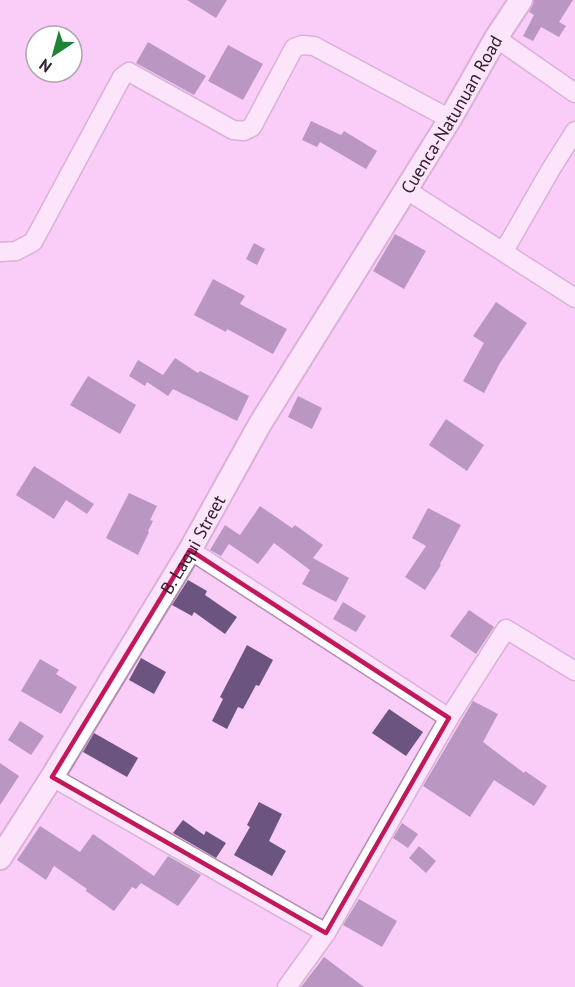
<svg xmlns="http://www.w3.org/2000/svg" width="575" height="987" viewBox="0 0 575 987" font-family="'PT Sans',sans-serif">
	<rect width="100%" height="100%" fill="#f9cdf7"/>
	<!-- building -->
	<g fill="#6b5480">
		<polygon points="187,0 227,0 216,18"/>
		<polygon points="534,0 573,0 559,22 566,26 559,37 541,27 533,41 523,36 534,15 529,12"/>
		<polygon points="148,42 206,76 194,95 136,63"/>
		<polygon points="228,45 263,64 243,100 208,81"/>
		<polygon points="311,121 341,135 344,131 377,151 366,169 320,142 317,147 302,140"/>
		<polygon points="395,234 426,251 404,289 373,271"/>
		<polygon points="254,243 265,249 257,265 246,259"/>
		<polygon points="213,279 245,296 240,304 287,329 273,354 227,329 226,332 194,315"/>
		<polygon points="496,302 527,323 500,363 484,393 463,381 484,343 473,336"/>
		<polygon points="175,358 198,373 200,371 249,396 237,421 173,389 168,396 147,382 145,386 129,376 138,360 163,375"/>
		<polygon points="88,376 136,405 120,434 70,405"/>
		<polygon points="298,396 322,408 312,429 288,417"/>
		<polygon points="446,419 484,445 467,471 429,445"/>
		<polygon points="34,466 94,504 87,514 66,500 54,519 16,495"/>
		<polygon points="129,493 157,506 150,520 153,521 148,531 149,532 138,555 106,538"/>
		<polygon points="260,506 292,528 295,525 323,545 313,558 349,578 336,602 302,584 310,570 274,543 258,564 229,544 221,556 210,550 225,525 240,535"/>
		<polygon points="428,508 461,525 440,564 441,565 425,590 405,577 426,546 412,538"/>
		<polygon points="188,580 207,591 205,595 237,617 225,634 194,612 192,616 172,605"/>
		<polygon points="343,602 366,616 356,632 333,619"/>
		<polygon points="469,610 494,627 476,654 450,636"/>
		<polygon points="247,645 273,660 259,686 256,685 243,709 238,707 227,729 212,721 223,699 220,697"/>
		<polygon points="141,658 166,672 154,694 129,680"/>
		<polygon points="40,659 59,670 56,674 77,687 61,714 21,691"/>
		<polygon points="473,701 498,714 483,742 524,773 525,771 547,786 534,806 494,780 470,817 423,786"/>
		<polygon points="389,709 423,732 406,756 372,733"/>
		<polygon points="20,721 44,736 31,755 8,740"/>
		<polygon points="94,733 138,758 127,777 83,752"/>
		<polygon points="0,763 19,776 0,805"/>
		<polygon points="259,802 282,814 269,841 286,851 272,876 234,855 250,827 247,825"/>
		<polygon points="183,820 204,835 206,831 226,843 216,858 173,833"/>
		<polygon points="402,823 418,834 408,848 393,838"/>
		<polygon points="40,826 80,852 93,834 154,876 168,856 201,875 178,906 141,883 136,889 132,887 114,911 86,891 87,889 54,866 46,880 17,860"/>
		<polygon points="419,846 436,861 426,873 409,858"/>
		<polygon points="359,899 397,921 382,947 343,925"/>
		<polygon points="324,957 364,987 301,987"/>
	</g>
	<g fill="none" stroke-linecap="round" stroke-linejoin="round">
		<defs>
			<g id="minor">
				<polyline points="496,38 575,93"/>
				<polyline points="405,189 575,298"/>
				<polyline points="504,251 551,169 575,131"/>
				<polyline points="0,252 16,251 33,242 122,77 129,72 233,130 244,131 252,127 294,48 302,45 314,46 450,119"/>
				<polyline points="190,550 449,718"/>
				<polyline points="52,777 326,933"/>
				<polyline points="287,987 326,933 449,718 506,629 575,671"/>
			</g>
			<g id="major">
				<path id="s1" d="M0,858l52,-81 138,-227 70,-126 190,-305 46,-81 25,-38"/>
			</g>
		</defs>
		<!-- minor casing -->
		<use href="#minor" stroke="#b58cb3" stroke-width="21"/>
		<!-- major casing -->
		<use href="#major" stroke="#b58cb3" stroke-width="26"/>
		<!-- minor -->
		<use href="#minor" stroke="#fff" stroke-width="18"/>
		<!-- major -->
		<use href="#major" stroke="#fff" stroke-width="22"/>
	</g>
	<!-- marked area -->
	<path d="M0 0H575V987H0ZM190,550l259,168 -123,215 -274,-156z" fill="#f9cdf7" fill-opacity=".55" fill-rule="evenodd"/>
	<path fill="none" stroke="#c2185b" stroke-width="4.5" stroke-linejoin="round" d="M190,550l259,168 -123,215 -274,-156z"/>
	<g text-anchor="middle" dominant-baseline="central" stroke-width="6" stroke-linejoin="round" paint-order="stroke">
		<!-- street labels -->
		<g font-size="18" fill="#322131" stroke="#fff">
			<text stroke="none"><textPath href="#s1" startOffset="870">Cuenca-Natunuan Road</textPath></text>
			<text stroke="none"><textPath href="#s1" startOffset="368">B. Laqui Street</textPath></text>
		</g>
	</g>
	<!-- north arrow -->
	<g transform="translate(54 54) rotate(216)"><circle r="28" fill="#ffffff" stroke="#ada6ad" stroke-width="1.5"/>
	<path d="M0-4.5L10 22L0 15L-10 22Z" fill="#1d8337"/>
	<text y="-9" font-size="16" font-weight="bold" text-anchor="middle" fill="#322131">N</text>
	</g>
</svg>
